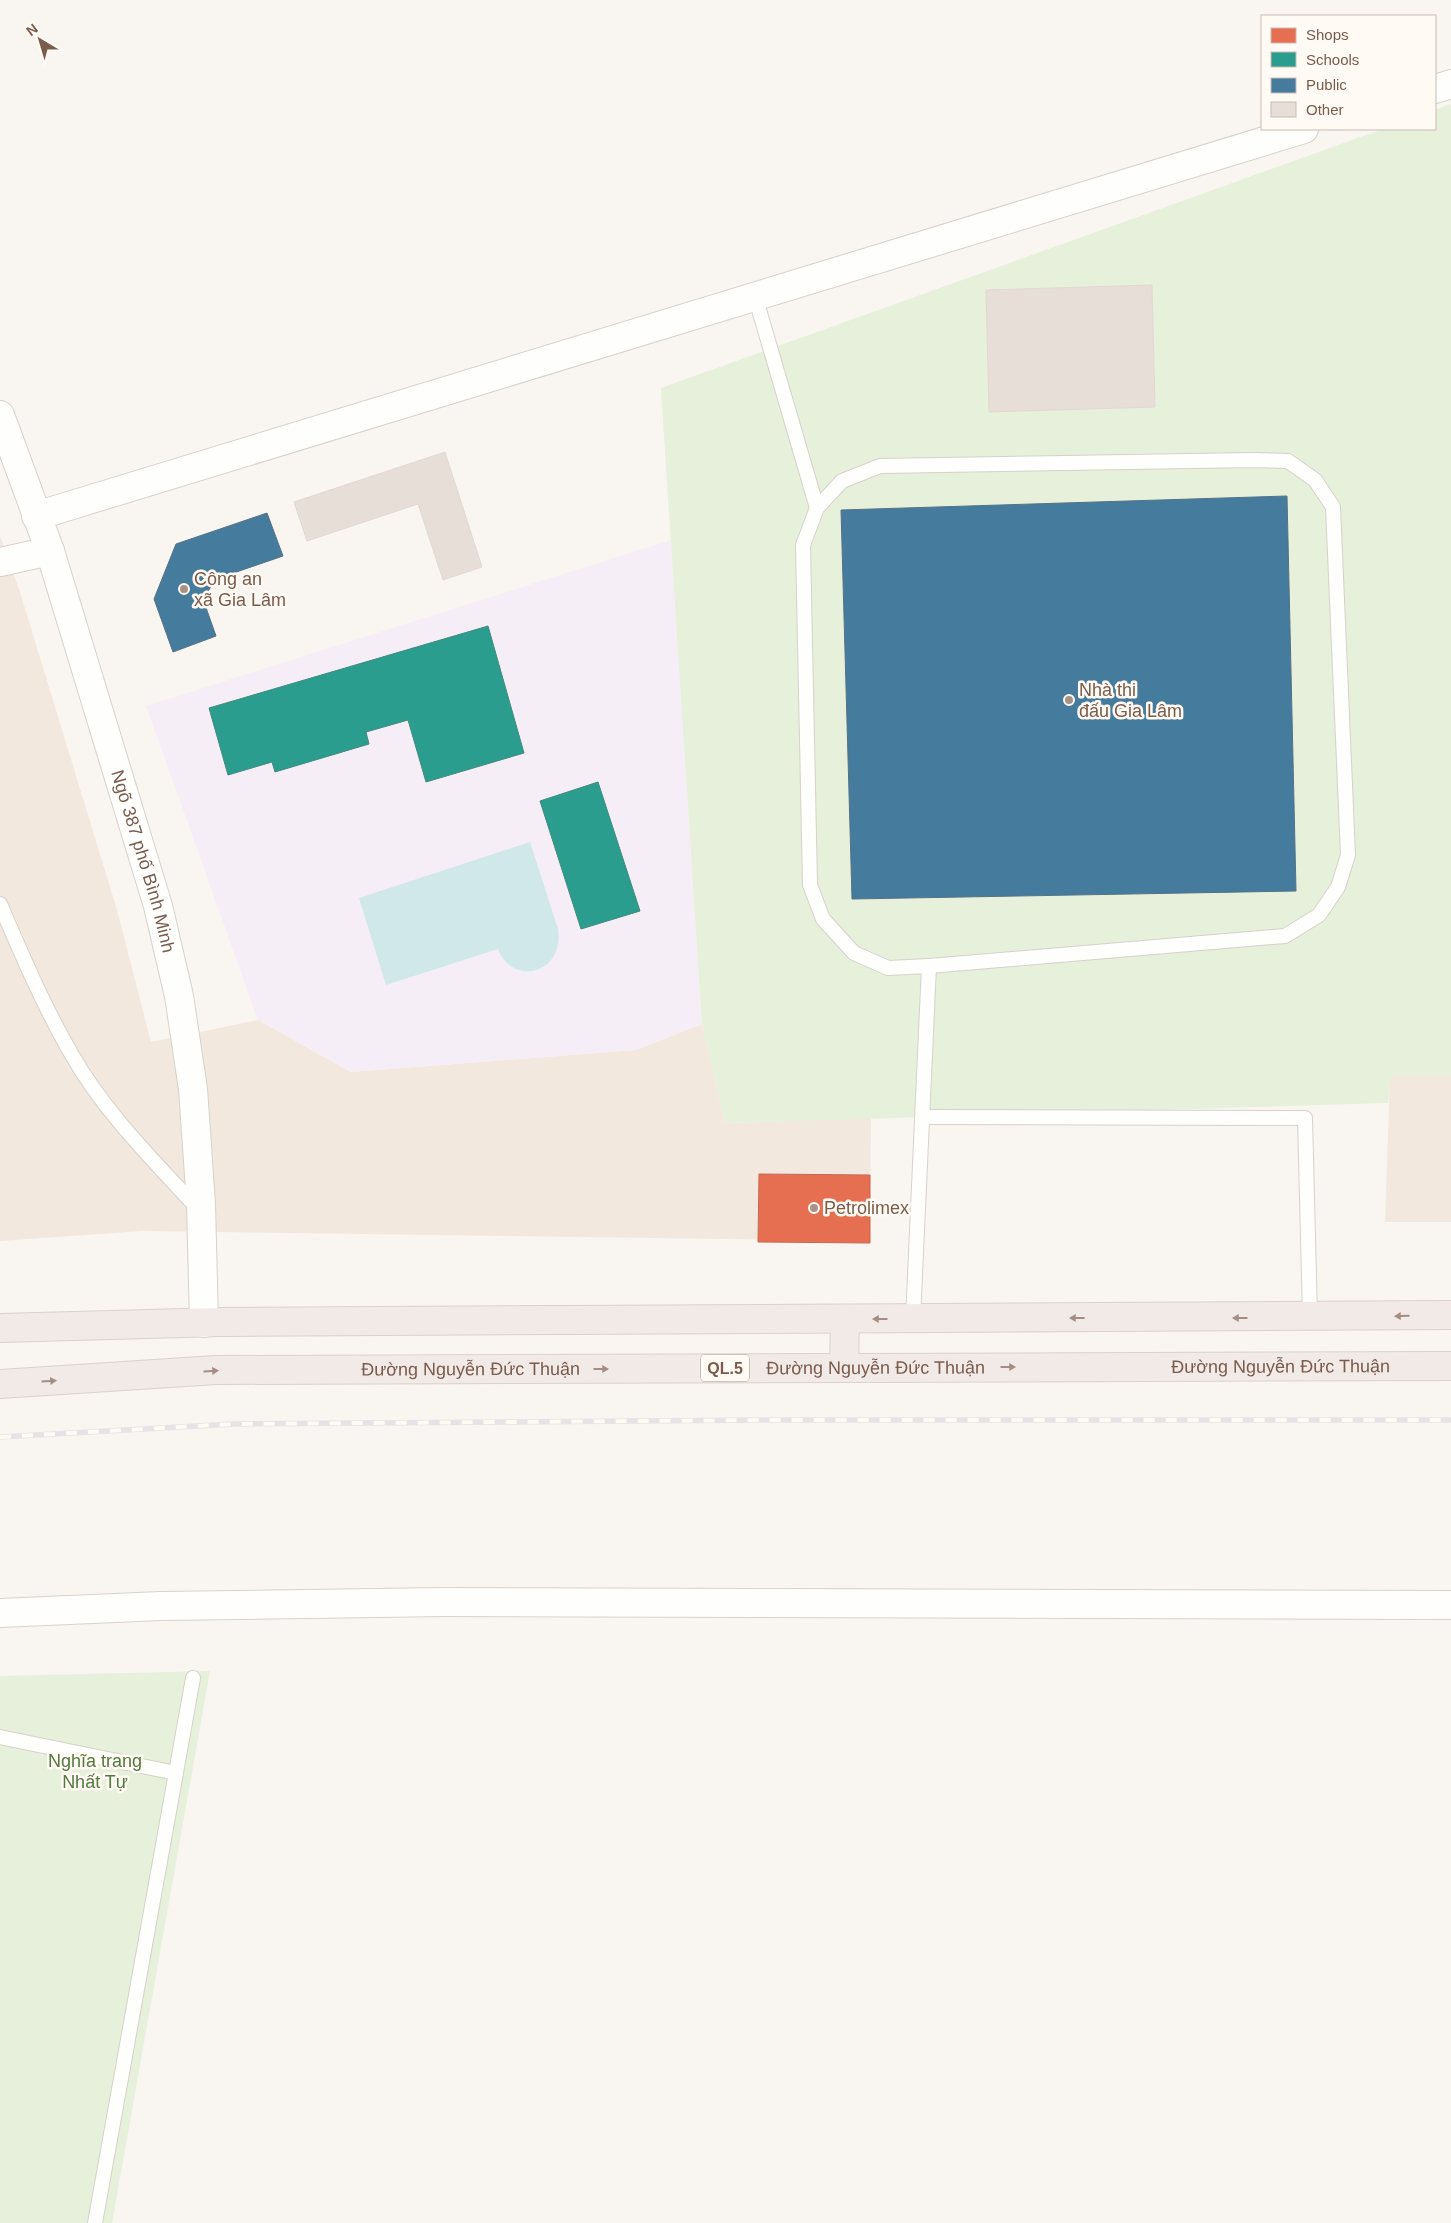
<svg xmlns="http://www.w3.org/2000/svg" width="1451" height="2223" viewBox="0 0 1451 2223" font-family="Helvetica,sans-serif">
	<rect width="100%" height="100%" fill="#f9f5f0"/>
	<!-- residential -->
	<g fill="#f2e8de">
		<polygon points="0,536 19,589 117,910 151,1042 258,1020 351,1072 636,1050 702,1024 725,1123 871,1118 870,1241 142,1231 0,1241"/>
		<polygon points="1390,1076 1451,1076 1451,1222 1385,1222"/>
	</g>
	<!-- education -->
	<polygon fill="#f6eef6" points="671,540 702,1024 636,1050 351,1072 258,1020 146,706"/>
	<!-- green -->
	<g fill="#e7f0db">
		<polygon points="1451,104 1451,1076 1391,1076 1388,1103 725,1123 702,1024 661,388 1383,129 1435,129 1435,110"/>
		<polygon points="210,1671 112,2223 0,2223 0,1676"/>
	</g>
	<!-- water -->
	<path fill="#d0e8ea" d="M530,842l28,87c7,45 -46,58 -60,20l-112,36 -27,-87z"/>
	<!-- shops -->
	<polygon fill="#e76f51" stroke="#c66950" points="759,1174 870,1175 870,1243 758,1242"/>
	<!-- schools -->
	<g fill="#2a9d8f" stroke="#428a7b">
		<polygon points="488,626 524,753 426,782 408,720 366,732 369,744 275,772 272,762 228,775 209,708"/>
		<polygon points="598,782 640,911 581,929 540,801"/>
	</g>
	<!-- public -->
	<g fill="#457b9d" stroke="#557285">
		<polygon points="1287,496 1296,891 852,899 841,510"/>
		<polygon points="267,513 283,556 216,579 203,599 216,636 173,652 154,599 176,544"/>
	</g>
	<!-- building -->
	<g fill="#e6ded7" stroke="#e2d8d2">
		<polygon points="1152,285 1155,407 989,412 986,290"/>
		<polygon points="445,452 482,567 443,580 418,504 307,541 294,502"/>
	</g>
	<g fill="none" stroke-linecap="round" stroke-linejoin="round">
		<defs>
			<g id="lane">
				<polyline points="755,296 817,508"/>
				<polygon points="1256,460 1288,461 1315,480 1333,507 1348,855 1338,887 1319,915 1285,936 929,966 888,968 854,953 823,919 810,885 803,545 817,508 842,481 880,466"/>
				<path d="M0,904c22,51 44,103 72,151 33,58 83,107 128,156"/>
				<polyline points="922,1117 1305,1118 1310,1317"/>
				<polyline points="913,1319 929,966"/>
				<polyline points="0,1737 176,1773"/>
				<polyline points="95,2223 193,1678"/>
			</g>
			<g id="street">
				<polyline points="1435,89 1451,84"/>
				<path id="s1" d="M0,415l50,136 108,355 21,90 14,93 8,115 3,119"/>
				<polyline points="36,516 1304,129"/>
				<polyline points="0,562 50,551"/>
			</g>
			<polyline id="secondary" points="0,1613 161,1606 445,1602 1451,1605"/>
			<g id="highway">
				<polyline points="0,1328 221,1322 1451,1315"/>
				<polyline points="844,1368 845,1319"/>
				<path id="s2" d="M0,1384l216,-14 1235,-4"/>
			</g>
		</defs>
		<!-- lane casing -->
		<use href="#lane" stroke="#d7d1cb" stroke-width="16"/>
		<!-- street casing -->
		<use href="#street" stroke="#d7d1cb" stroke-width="30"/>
		<!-- secondary casing -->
		<use href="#secondary" stroke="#d9d2cb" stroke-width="30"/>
		<!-- highway casing -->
		<use href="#highway" stroke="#dad1cc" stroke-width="30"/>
		<!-- lane -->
		<use href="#lane" stroke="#fefefd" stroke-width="14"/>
		<!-- street -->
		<use href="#street" stroke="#fefefd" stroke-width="28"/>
		<!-- secondary -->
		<use href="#secondary" stroke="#fefefd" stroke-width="28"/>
		<!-- highway -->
		<use href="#highway" stroke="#f2eae7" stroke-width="28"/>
		<defs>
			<polyline id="rail" points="0,1437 233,1424 772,1420 1451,1420"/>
		</defs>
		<!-- rail casing -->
		<use href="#rail" stroke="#e6e3e7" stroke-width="5.5"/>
		<!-- rail -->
		<use href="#rail" stroke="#fffaf3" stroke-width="4" stroke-dasharray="11" stroke-linecap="butt"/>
	</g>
	<!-- one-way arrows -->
	<defs><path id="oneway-solid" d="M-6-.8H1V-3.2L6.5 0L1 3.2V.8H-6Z" transform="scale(1.25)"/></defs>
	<g fill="#a48e83">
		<use href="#oneway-solid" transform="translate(1402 1316) rotate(179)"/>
		<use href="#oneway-solid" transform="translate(1077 1318) rotate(180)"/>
		<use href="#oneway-solid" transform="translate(1240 1318) rotate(180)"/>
		<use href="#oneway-solid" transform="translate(880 1319) rotate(180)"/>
		<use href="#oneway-solid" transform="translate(1008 1367)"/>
		<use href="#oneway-solid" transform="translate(601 1369)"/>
		<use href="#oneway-solid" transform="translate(211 1371) rotate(-3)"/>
		<use href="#oneway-solid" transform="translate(49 1381) rotate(-4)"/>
	</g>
	<!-- markers -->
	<g fill="#a69286" stroke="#fffaf3" stroke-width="2">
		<circle cx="184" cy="589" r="5"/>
		<circle cx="1069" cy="700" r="5"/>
		<circle cx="814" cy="1208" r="5"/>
	</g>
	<g text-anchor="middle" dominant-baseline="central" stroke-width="5" stroke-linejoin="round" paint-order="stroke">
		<!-- shield labels -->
		<rect fill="#fffaf3" stroke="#a28b7f" stroke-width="1" x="701" y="1354.5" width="48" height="27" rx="4"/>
		<g font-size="16" font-weight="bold" fill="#7a5c4d">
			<text x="725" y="1368">QL.5</text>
		</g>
		<!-- poi labels -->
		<g font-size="18" fill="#7a5c4d" stroke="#fffaf3" text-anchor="start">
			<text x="194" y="579">Công an<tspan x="194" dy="21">xã Gia Lâm</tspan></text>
			<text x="1079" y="690">Nhà thi<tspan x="1079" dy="21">đấu Gia Lâm</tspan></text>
			<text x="824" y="1208">Petrolimex</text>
		</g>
		<!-- street labels -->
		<g font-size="18" fill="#7a5c4d" stroke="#fffaf3">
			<text stroke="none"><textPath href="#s1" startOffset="469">Ngõ 387 phố Bình Minh</textPath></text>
			<text stroke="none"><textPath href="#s2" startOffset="1281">Đường Nguyễn Đức Thuận</textPath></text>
			<text stroke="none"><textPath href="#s2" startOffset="876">Đường Nguyễn Đức Thuận</textPath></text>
			<text stroke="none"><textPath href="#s2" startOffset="471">Đường Nguyễn Đức Thuận</textPath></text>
		</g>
		<!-- park labels -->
		<g font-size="18" fill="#537a41" stroke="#fffaf3">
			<text x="95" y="1761">Nghĩa trang<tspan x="95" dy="21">Nhất Tự</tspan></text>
		</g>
	</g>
	<!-- legend -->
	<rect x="1261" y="15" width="175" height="115" fill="#fffaf3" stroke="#cabbb1"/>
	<rect x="1271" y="28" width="25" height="15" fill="#e76f51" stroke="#cabbb1"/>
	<text x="1306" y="40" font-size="15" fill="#7a5c4d">Shops</text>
	<rect x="1271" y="52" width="25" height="15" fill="#2a9d8f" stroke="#cabbb1"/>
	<text x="1306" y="65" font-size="15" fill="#7a5c4d">Schools</text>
	<rect x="1271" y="78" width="25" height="15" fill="#457b9d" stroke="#cabbb1"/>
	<text x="1306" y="90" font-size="15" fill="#7a5c4d">Public</text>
	<rect x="1271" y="102" width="25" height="15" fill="#e6ded7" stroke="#cabbb1"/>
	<text x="1306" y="115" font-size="15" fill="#7a5c4d">Other</text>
	<!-- north arrow -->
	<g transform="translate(40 40) rotate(322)" stroke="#fffaf3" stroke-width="4" paint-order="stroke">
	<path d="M0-4L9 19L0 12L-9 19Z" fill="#7a5c4d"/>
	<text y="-8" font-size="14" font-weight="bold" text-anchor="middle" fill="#7a5c4d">N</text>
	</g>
</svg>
